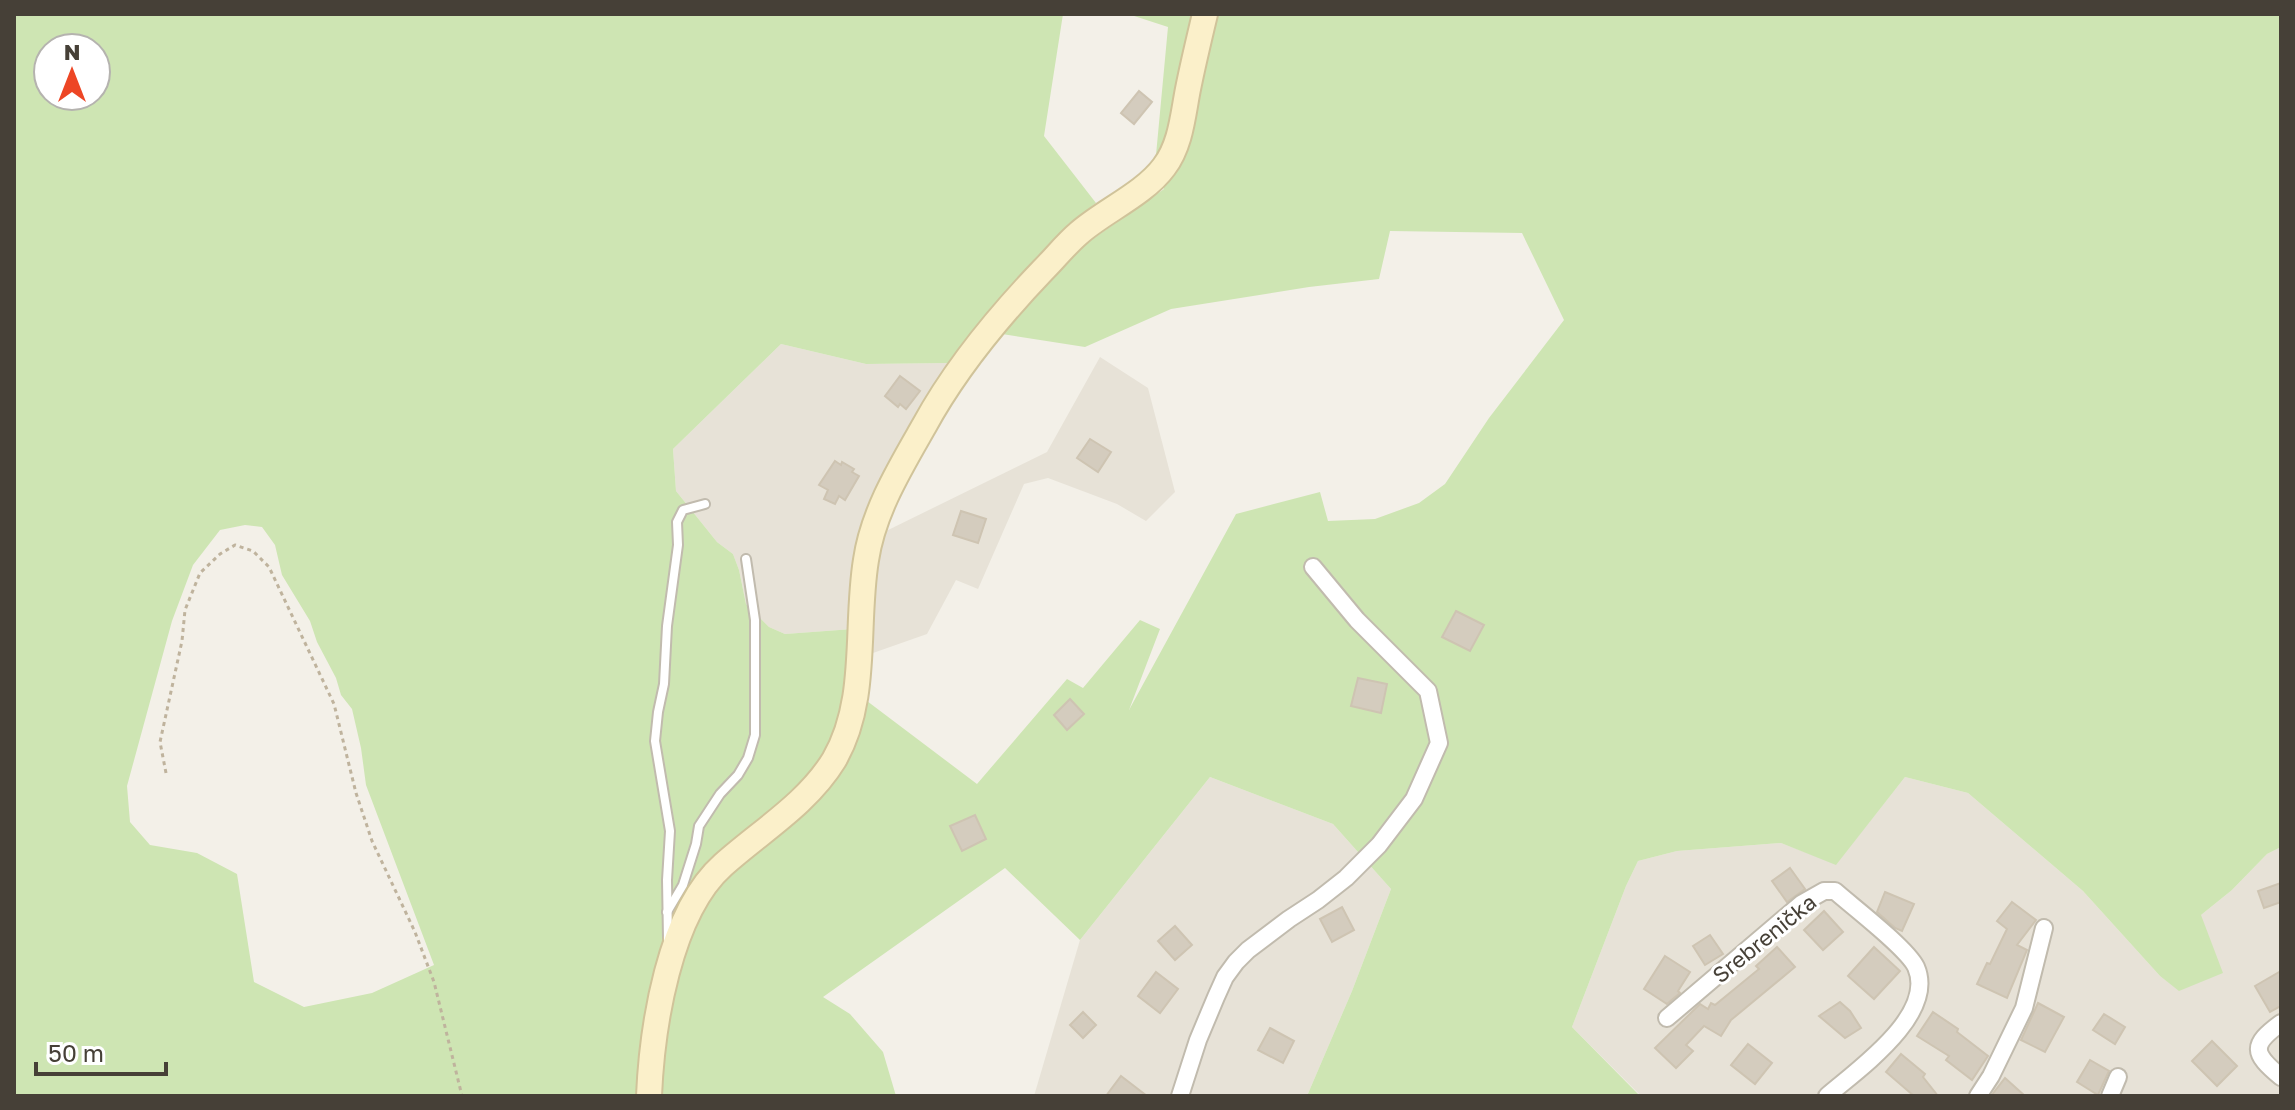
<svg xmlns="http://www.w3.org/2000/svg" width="2295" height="1110" viewBox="0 0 2295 1110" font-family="'Golos Text',sans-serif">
	<rect width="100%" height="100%" fill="#f3f0e8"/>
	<!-- residential -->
	<g fill="#e7e2d7">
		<polygon points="781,344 866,364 950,363 921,412 853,629 785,634 769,627 746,604 739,570 733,554 717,542 676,491 673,449"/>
		<polygon points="1100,357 1148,388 1175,492 1146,521 1117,504 1048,478 1024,484 978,589 956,580 927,634 873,653 874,575 880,534 1047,452"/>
		<polygon points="1210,777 1333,824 1391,889 1352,991 1307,1096 1034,1096 1080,940"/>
		<polygon points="1905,777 1968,793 2083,891 2160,976 2179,990 2201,915 2232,890 2267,854 2281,847 2281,1096 1641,1096 1572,1027 1626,886 1638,861 1677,851 1781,843 1836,864"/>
	</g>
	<!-- green -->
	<path fill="#cee5b3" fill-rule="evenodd" d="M14,14h1049l-19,122 52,67c-57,43 -102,104 -146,160l-84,1 -85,-20 -108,105 3,42 41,51 16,12 6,16 7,34 23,23 16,7 68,-5 -10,67 -7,32 18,14 13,-41 110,83 90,-105 16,9 57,-68 20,9 -31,81 107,-196 84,-22 8,29 47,-2 44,-16 26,-19 44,-66 75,-98 -42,-87 -132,-2 -11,48 -70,8 -138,22 -86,38 -83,-13 78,-86 84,-59 -8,-34 12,-128 -40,-13h1153v833l-14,7 -35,36 -31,25 22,58 -44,18 -19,-15 -77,-85 -115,-98 -63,-16 -69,88 -55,-22 -104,8 -39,10 -12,25 -54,141 68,69h-333l45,-105 39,-102 -58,-65 -123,-47 -130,163 -75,-72 -182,129 27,17 33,38 13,44h-882zM48,48h48v48h-48zM245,525l17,2 13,18 7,30 28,46 7,21 19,36 5,17 11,14 9,39 5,37 68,180 -62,28 -68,14 -50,-25 -17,-108 -40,-21 -47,-8 -20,-23 -3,-36 45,-165 21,-56 27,-35z"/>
	<!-- building -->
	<g fill="#d4ccbe" stroke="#cec4b2" stroke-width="2">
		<polygon points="1139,91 1152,102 1134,124 1121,113"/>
		<polygon points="900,376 920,391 906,409 900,404 898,407 885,396"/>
		<polygon points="1090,439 1111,452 1098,472 1077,458"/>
		<polygon points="835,461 841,465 842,462 854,469 852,472 859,476 845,500 839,496 835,504 824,499 828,490 819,485"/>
		<polygon points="961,511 986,519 978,543 953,535"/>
		<polygon points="1456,611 1484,625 1470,651 1442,637"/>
		<polygon points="1358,678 1387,684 1381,713 1351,706"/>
		<polygon points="1070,699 1084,714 1067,730 1054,715"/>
		<polygon points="975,815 986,839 962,851 950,826"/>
		<polygon points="1790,868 1805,889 1787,902 1772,881"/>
		<polygon points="2281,883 2281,902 2264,908 2258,891"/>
		<polygon points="1885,892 1914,904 1902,931 1895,928 1877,912"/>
		<polygon points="2012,902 2036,920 2017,945 2027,950 2007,998 1977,984 1987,963 1990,964 2007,929 1997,921"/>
		<polygon points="1342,907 1354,930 1332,942 1320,919"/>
		<polygon points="1824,911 1843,932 1823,950 1804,930"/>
		<polygon points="1175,926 1192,945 1175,960 1158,941"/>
		<polygon points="1710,935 1723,954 1705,965 1693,946"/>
		<polygon points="1777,947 1795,967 1731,1020 1721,1036 1704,1026 1686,1045 1693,1051 1676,1068 1655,1048 1700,1004 1708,1009 1711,1003 1715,1005 1759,969 1756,966"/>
		<polygon points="1874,947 1900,971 1874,999 1848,976"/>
		<polygon points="1665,956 1690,972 1678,991 1680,993 1667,1004 1644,989"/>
		<polygon points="2281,971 2281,1006 2270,1012 2255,986"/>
		<polygon points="1156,972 1178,989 1160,1013 1138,996"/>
		<polygon points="1840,1002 1850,1011 1861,1028 1845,1038 1819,1016"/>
		<polygon points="2038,1003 2064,1017 2045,1052 2021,1040"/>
		<polygon points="1083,1012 1096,1025 1083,1038 1070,1025"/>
		<polygon points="1933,1012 1958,1029 1957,1032 1988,1056 1972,1080 1946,1060 1949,1056 1917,1036"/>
		<polygon points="2104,1014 2125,1027 2115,1044 2093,1030"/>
		<polygon points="1270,1028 1294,1041 1283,1063 1258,1050"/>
		<polygon points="2212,1041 2237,1066 2217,1086 2192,1061"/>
		<polygon points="1748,1044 1772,1063 1755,1084 1731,1065"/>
		<polygon points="1901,1054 1925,1074 1923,1077 1938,1096 1914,1096 1886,1072"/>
		<polygon points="2090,1060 2109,1071 2098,1095 2077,1082"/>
		<polygon points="1121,1076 1147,1096 1106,1096"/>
		<polygon points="2005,1078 2025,1096 1991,1096"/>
	</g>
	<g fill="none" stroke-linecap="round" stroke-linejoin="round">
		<defs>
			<g id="lane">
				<polyline points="667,912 683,885 696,844 699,826 720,794 738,775 748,758 755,735 755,620 746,559"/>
				<polyline points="668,939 667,880 670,831 655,741 658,712 664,684 667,626 678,545 677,522 683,510 705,504"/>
			</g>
			<g id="street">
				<path d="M1667,1018l134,-114 23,-13h11c18,16 72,57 81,76 21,48 -59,103 -89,129"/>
				<path d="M2281,1023c-30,22 -29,30 0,54"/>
				<polyline points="1180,1096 1198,1040 1216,997 1225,977 1236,962 1248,950 1289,919 1318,900 1346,878 1379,845 1414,799 1439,743 1428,691 1357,620 1313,567"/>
				<polyline points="1978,1096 1991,1076 2024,1008 2044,928"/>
				<polyline points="2110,1096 2118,1077"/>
			</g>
			<path id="secondary" d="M649,1096c3,-69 20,-183 74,-231 38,-34 84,-61 111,-105 35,-60 21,-134 32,-200 7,-48 34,-92 58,-134 31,-57 74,-109 119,-156 12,-12 23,-26 36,-37 25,-22 65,-39 85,-66 17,-22 19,-53 24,-78 5,-25 11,-50 17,-75"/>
		</defs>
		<!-- lane casing -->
		<use href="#lane" stroke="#c1bbae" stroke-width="12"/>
		<!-- street casing -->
		<use href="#street" stroke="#c1bbae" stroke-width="20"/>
		<!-- secondary casing -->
		<use href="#secondary" stroke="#d0c39a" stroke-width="28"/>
		<!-- path -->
		<polyline stroke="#bfb39d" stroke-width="3" stroke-dasharray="4 4" stroke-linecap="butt" points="166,773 160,742 182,641 185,610 200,573 220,554 235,545 253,551 269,567 334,704 356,793 372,841 415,932 434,982 462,1096"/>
		<!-- lane -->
		<use href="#lane" stroke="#fff" stroke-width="8"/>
		<!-- street -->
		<use href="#street" stroke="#fff" stroke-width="16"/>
		<!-- secondary -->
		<use href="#secondary" stroke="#fbf0ca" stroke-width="24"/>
	</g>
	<g text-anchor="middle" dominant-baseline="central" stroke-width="6" stroke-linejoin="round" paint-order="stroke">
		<!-- street labels -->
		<g font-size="22" fill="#464037" stroke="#fff">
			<text transform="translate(1764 938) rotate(-39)">Srebrenička</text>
		</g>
	</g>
	<!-- border -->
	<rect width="2295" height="1110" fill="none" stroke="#464037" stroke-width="32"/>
	<!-- north arrow -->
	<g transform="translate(72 72)"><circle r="38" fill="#ffffff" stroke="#b5b3af" stroke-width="2"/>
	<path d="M0-6L14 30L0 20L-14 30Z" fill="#ed4625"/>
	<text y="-12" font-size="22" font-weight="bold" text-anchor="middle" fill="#464037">N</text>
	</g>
	<!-- scale -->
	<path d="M36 1062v12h130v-12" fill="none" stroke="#464037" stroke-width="4"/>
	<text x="48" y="1062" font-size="24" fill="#464037" stroke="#ffffff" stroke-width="6" paint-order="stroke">50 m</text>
</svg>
